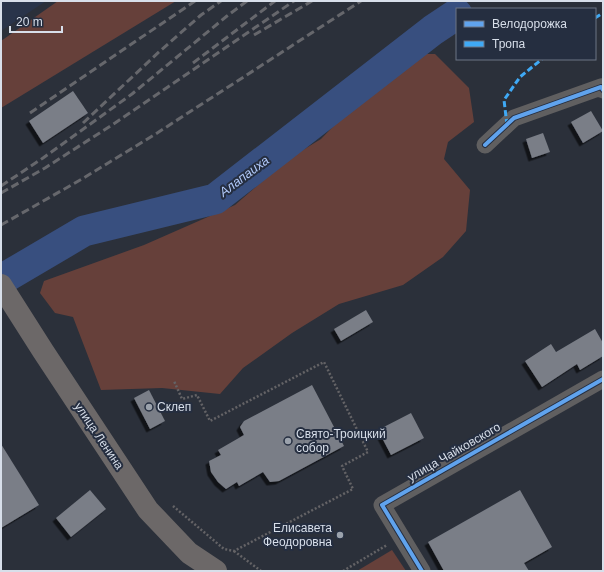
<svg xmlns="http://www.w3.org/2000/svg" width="604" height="572" viewBox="0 0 604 572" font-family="Arial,sans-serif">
	<defs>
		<filter id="shadow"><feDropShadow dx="-3.5" dy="3.5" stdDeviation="0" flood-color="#0009"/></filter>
	</defs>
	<rect width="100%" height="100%" fill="#2b303a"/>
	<!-- built -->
	<polygon fill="#29344a" points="1,1 46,1 1,31"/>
	<!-- green -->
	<g fill="#66403a">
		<polygon points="58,1 176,1 1,108 1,41"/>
		<polygon points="413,54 435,54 469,88 474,122 448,142 444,159 470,190 466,231 443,257 403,285 339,304 292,333 243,368 220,394 162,388 101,390 73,317 55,313 40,293 44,281 144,245 235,205 288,159 321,139 350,109"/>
		<polygon points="392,550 406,571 357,571"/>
	</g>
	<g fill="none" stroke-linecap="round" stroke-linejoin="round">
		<!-- river -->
		<polyline stroke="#384f7f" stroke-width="31" points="1,280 84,231 215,199 433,30 457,14"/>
	</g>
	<!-- building -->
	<g fill="#7a7e87" filter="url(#shadow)">
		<polygon points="73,91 88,113 43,143 29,121"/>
		<polygon points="591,111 603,131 583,143 571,122"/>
		<polygon points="543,133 550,152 532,158 526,139"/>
		<polygon points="366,310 373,322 341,341 334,329"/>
		<polygon points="595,329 603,343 603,356 580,370 577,364 542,387 525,361 551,344 556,352"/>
		<polygon points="312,385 344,446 279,481 270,482 263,472 239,486 237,482 226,489 218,482 211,472 209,461 221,455 218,450 244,435 240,427 244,421"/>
		<polygon points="149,390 165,421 150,429 134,398"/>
		<polygon points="411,413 424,438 391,455 378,430"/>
		<polygon points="1,444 39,505 1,528"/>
		<polygon points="90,490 106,509 71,537 56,518"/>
		<polygon points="520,490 552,547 524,563 529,571 444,571 428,542"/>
	</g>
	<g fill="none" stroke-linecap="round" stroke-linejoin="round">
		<!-- path -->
		<g stroke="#646366" stroke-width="2.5" stroke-dasharray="2 2" stroke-linecap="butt">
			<polyline points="173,506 224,549 234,551 353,489 342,466 368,452 324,362 210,421 197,395 182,399 174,381"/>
			<polyline points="234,551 261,571"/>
			<polyline points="343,571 387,545"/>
		</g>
		<!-- minor -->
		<g stroke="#605f60" stroke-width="17">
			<polyline points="485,145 514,118 601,87 603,90"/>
			<polyline points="422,571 382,505 603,379"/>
		</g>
		<!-- major -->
		<polyline stroke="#6c6868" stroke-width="22" points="1,285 43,351 148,510 189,553 216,571"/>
		<!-- rail -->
		<g stroke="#66676c" stroke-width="3" stroke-dasharray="8 4" stroke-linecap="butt">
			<polyline points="254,35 312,1"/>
			<polyline points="193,63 275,1"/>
			<polyline points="30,113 195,1"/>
			<polyline points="83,123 160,51 201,15 221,1"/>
			<polyline points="1,186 43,158 132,94 227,16 247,1"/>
			<polyline points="1,193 45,168 115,123 294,1"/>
			<polyline points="1,225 82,179 154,135 361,1"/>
		</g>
		<!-- quiet -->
		<g stroke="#3fa9f5" stroke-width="3" stroke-dasharray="6 3" stroke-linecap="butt">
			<polyline points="595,18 603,13"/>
			<polyline points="507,125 504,100 520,77 542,59"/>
		</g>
		<defs>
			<g id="cycleway">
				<polyline points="485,145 514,118 601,87 603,90"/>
				<polyline points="422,571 382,505 603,379"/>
			</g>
		</defs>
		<!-- cycleway casing -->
		<use href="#cycleway" stroke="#252e40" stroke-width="6"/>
		<!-- cycleway -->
		<use href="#cycleway" stroke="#60a3ed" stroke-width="4"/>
	</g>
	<!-- markers -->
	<g fill="#9ba2ac" stroke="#252e40" stroke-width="1.5">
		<circle cx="149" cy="407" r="4"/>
		<circle cx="288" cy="441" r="4"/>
		<circle cx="340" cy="535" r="4"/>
	</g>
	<g text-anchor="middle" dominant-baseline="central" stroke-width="4" stroke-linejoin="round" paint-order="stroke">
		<!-- poi labels -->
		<g font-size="12" fill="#d8dfea" stroke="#252e40" text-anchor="start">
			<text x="157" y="407">Склеп</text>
			<text x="296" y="434">Свято-Троицкий<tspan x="296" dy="14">собор</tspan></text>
			<text x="332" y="528" text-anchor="end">Елисавета<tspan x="332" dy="14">Феодоровна</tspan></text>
		</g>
		<!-- street labels -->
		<g font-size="12" fill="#d8dfea" stroke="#252e40">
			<text transform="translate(99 436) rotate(56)">улица Ленина</text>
			<text transform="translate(454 452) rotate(-30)">улица Чайковского</text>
		</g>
		<!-- water labels -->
		<g font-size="13" font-style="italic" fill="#b0c8f8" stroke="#252e40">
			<text transform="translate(244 176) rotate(-37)">Алапаиха</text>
		</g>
	</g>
	<!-- border -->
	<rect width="604" height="572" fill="none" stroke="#d8dfea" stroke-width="4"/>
	<!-- legend -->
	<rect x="456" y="8" width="140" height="52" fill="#252e40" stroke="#6d7584"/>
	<rect x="464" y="21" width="20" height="6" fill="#60a3ed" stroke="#6d7584"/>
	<text x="492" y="28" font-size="12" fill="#d8dfea">Велодорожка</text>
	<rect x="464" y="41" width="20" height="6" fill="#3fa9f5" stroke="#6d7584"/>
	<text x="492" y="48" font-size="12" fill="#d8dfea">Тропа</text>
	<!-- scale -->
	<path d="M10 26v6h52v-6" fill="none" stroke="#d8dfea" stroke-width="2"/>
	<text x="16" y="26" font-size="12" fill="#d8dfea" stroke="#252e40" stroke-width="3" paint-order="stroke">20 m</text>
</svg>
